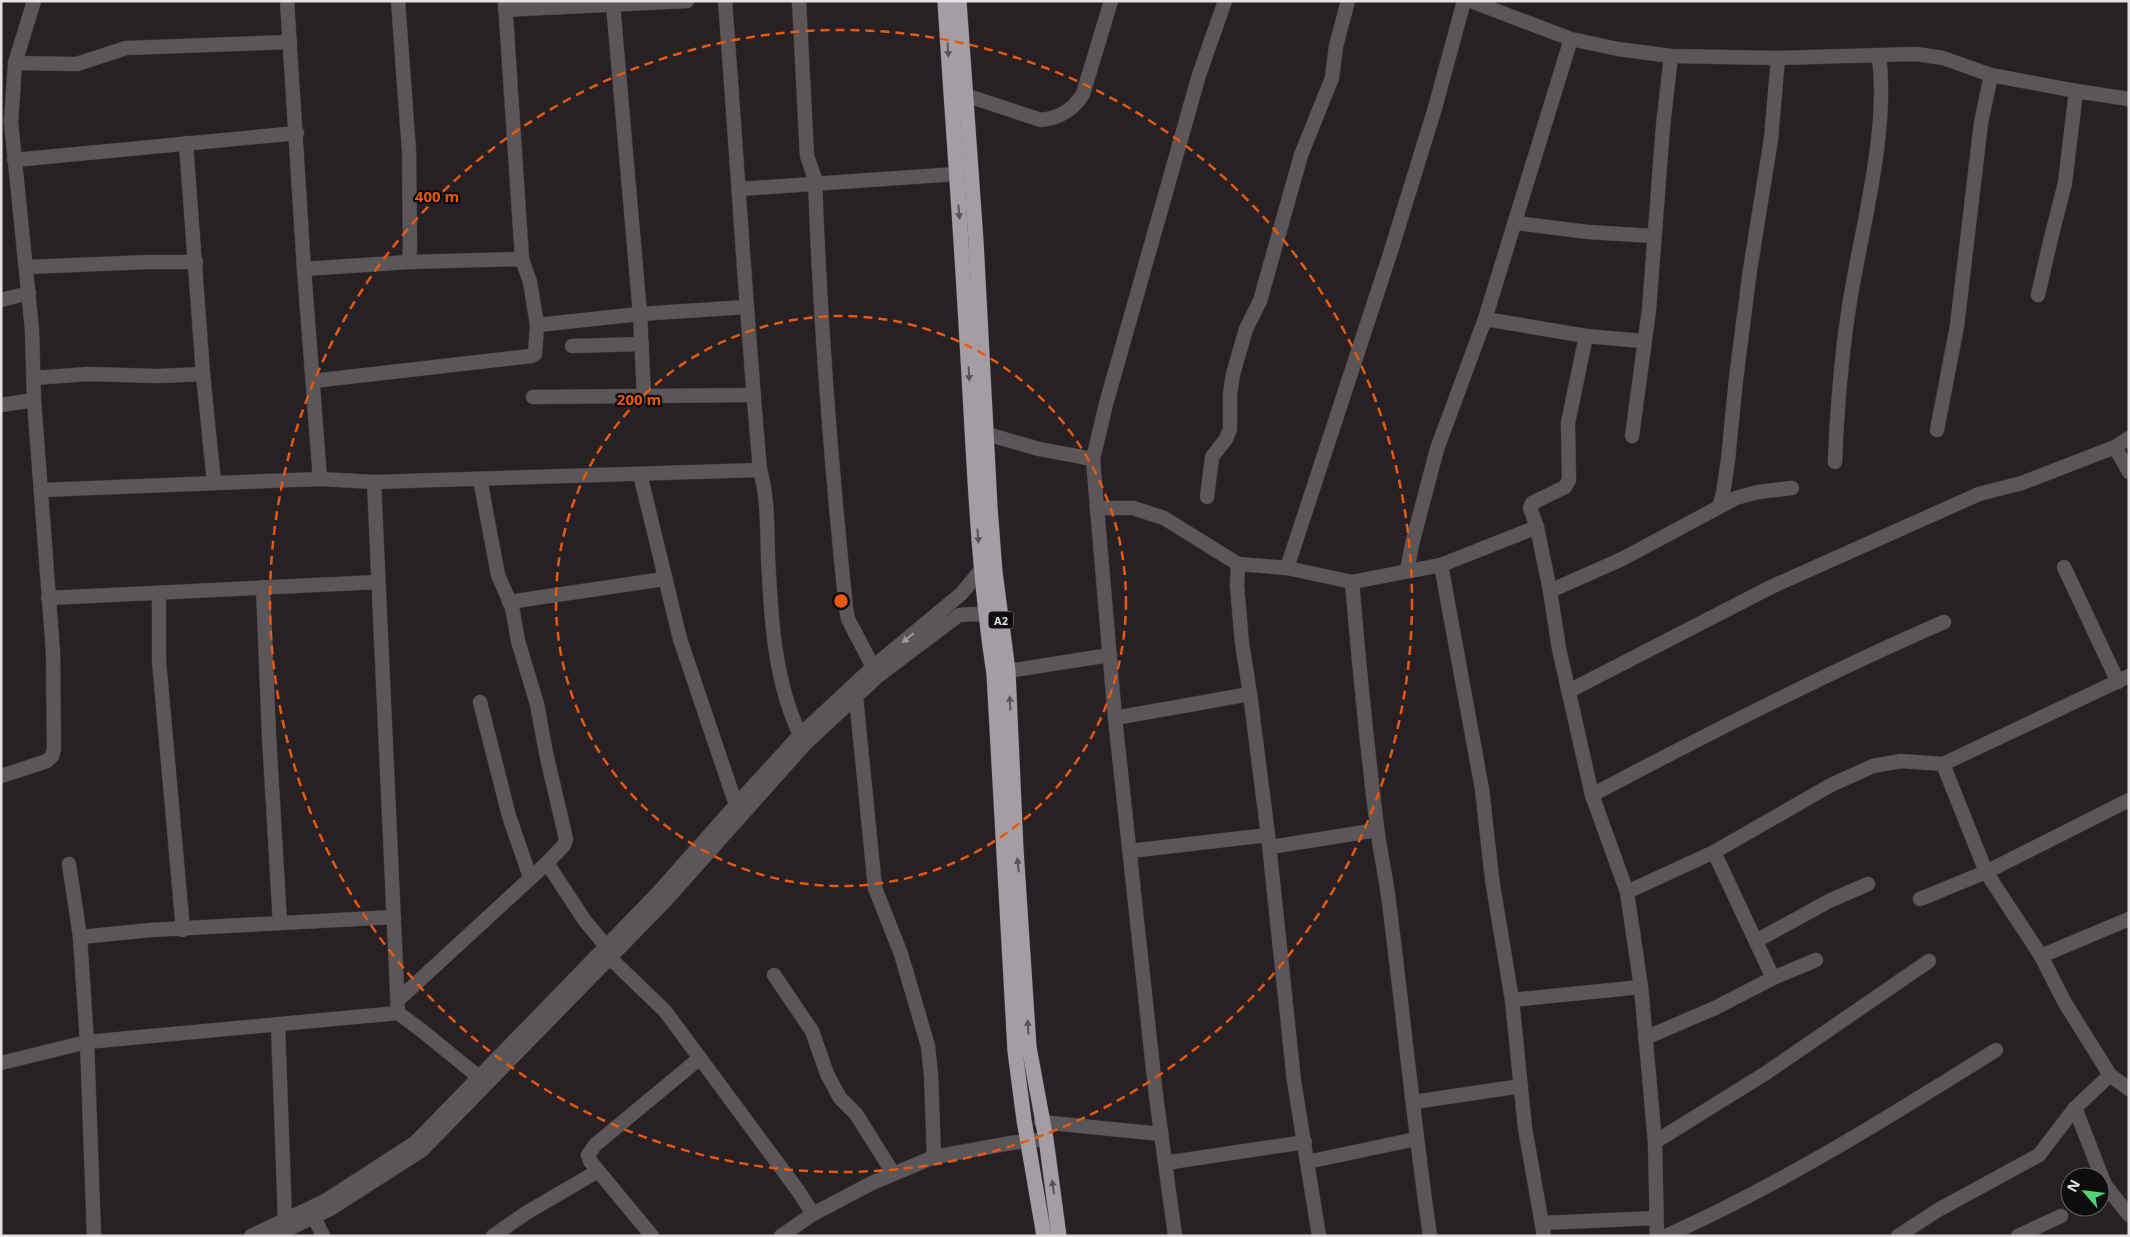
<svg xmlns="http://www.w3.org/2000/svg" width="2130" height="1237" viewBox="0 0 2130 1237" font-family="'Open Sans',sans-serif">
	<rect width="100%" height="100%" fill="#272126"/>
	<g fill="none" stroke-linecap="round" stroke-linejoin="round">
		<defs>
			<g id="minor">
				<polyline points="287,1 304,269 320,479"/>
				<polyline points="398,1 409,151 410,248 409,262"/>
				<polyline points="505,1 522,259"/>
				<path d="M725,1c12,156 21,313 35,469 8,27 7,58 8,87 3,60 6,123 32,178"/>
				<path d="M799,1l8,155 8,23c5,144 16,286 31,429l2,11 25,48"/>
				<polyline points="1471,1 1571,39 1618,49 1671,56 1778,58 1916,54 1943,58 1991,75 2076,91 2065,183 2051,238 2038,295"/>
				<polyline points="613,4 640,314 644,396"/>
				<polyline points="505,10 687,1"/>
				<polyline points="15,63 77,64 126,48 290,42"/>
				<polyline points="2076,91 2129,99"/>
				<path d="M965,95l76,25c19,-2 32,-10 42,-26l28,-93"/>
				<polyline points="186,143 203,374 214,483"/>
				<polyline points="14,160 297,133"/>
				<polyline points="740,189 956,174"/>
				<polyline points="1516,223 1588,232 1653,236"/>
				<polyline points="26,267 149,262 196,262"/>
				<polyline points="304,269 409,262 522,259 530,282 537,325 640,314 746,307"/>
				<polyline points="1,300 29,293"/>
				<polyline points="1485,319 1586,336 1643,341"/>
				<polyline points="1586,336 1568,423 1569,480 1565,487 1532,503 1530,508 1537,527 1550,591 1559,649 1592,795 1627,892 1641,987 1655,1142 1657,1236"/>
				<polyline points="572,346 642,344"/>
				<polyline points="34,378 88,374 159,376 203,374"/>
				<polyline points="313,381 531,356 535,354 537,325"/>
				<polyline points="533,397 754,395"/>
				<polyline points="1,405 34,400"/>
				<polyline points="1937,430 1957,326 1981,123 1991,75"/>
				<polyline points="987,434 1039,449 1093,459"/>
				<polyline points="1632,436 1649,310 1663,126 1671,56"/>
				<polyline points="2115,447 2129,472"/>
				<path d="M1835,462c2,-52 6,-103 14,-155 12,-78 40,-173 30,-251"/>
				<polyline points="640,474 680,639 736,805"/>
				<polyline points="374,482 398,1013 421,1030 480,1078"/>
				<polyline points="42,490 320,479 374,482 760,470"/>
				<polyline points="1207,497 1212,457 1226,439 1230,429 1230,395 1233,374 1246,329 1260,301 1301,155 1332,78 1336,46 1348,1"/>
				<polyline points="1719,507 1723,494 1728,460 1736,379 1750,270 1771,139 1778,58"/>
				<polyline points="1097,508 1133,508 1164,518 1238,564 1287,568 1352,582 1441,565 1537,527"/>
				<polyline points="1238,564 1237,586 1242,643 1250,694 1268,835 1294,1081 1319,1236"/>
				<polyline points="1441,565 1482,789 1492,879 1512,1000 1525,1128 1544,1236"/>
				<polyline points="2064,567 2118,682"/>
				<polyline points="1287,568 1390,254 1435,108 1464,1"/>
				<polyline points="1407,571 1412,544 1437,449 1485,319 1571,39"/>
				<path d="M1352,582c7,82 15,164 25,245 3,25 9,50 12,75 14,111 25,223 41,334"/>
				<polyline points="263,587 269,736 280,923"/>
				<polyline points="1550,591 1622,559 1736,498 1758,492 1792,488"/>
				<polyline points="159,593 159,661 183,930"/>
				<polyline points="48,598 378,582"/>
				<polyline points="509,602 664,579"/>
				<polyline points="1008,671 1110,655"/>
				<polyline points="1569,691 1771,587 1979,494 2022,483 2115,447 2129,438"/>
				<polyline points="856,697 875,888 901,954 928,1046 931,1075 934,1157"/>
				<polyline points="480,702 509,816 530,877"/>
				<polyline points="1115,718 1250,694"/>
				<polyline points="1943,764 1986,872 2041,956 2065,1003 2110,1075 2129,1089"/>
				<polyline points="1,776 47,761 52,756 54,749 53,652 34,400 32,330 11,122 15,63 34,1"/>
				<path d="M1592,795c115,-61 232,-121 352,-173"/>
				<polyline points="1270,847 1377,830"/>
				<polyline points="1130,851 1268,835"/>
				<polyline points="1714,852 1773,978"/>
				<polyline points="547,863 585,921 607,947"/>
				<polyline points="69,864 80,937 87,1042 94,1236"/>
				<polyline points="1627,892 1714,852 1831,785 1873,766 1901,761 1943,764 2129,676"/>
				<polyline points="1920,899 1986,872 2129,800"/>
				<polyline points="80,937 151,930 394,917"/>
				<polyline points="1756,941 1829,901 1868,884"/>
				<polyline points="2041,956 2129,919"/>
				<polyline points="610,958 665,1011 799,1192 813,1214"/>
				<polyline points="774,975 812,1031 827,1074 840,1098 856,1114 893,1173"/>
				<polyline points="398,1000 547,863 564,845 566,839 546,753 537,704 518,641 512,607 498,575 480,479"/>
				<polyline points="1512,1000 1641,987"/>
				<polyline points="278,1025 285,1220"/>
				<polyline points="1645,1038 1715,1008 1773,978 1816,960"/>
				<polyline points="1,1063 87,1042 398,1013"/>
				<polyline points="1414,1102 1521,1086"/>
				<polyline points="2075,1108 2105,1185 2129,1215"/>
				<polyline points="1041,1122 1161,1134"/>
				<polyline points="1655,1142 1766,1073 1929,961"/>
				<polyline points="1307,1162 1416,1139"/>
				<polyline points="1165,1163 1305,1142"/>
				<polyline points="314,1217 323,1236"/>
				<polyline points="1543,1223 1656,1218"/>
				<polyline points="251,1236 325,1201 416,1142 658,893 736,805 800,735 873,667 961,594 981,570"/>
				<polyline points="274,1236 330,1209 422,1150 666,900 805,744 878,676 959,615 974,614 985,615"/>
				<polyline points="493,1236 526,1213 598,1171"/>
				<polyline points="652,1236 590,1161 588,1155 595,1145 700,1058"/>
				<polyline points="781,1236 813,1214 872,1183 934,1157 1011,1143 1046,1139"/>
				<polyline points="1175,1236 1156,1096 1115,718 1097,508 1093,459 1106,404 1199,75 1225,1"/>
				<path d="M1666,1236c116,-52 223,-119 330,-186"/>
				<polyline points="1898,1236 1938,1210 2039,1155 2075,1108 2110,1075"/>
				<polyline points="2018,1236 2061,1216"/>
			</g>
			<g id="highway">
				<path d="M945,1c7,114 16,227 22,341 7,111 10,221 27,332l21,377 9,69 20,116"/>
				<polyline points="959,1 976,241 990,507 995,572 1008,671 1016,849 1029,1047 1046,1139 1059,1236"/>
			</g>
		</defs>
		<!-- minor casing -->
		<use href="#minor" stroke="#413c41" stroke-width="15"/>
		<!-- highway casing -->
		<use href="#highway" stroke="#413c41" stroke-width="16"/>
		<!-- minor -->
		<use href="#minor" stroke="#5a5659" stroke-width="14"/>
		<!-- highway -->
		<use href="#highway" stroke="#a59da4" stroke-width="15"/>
	</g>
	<!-- one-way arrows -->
	<defs><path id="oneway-solid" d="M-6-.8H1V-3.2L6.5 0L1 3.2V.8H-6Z" transform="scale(1.25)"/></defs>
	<g fill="#5a5459">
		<use href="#oneway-solid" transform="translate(948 50) rotate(86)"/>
		<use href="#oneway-solid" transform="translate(959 212) rotate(85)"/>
		<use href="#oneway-solid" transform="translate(969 374) rotate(87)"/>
		<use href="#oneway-solid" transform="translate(978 536) rotate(86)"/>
		<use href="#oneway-solid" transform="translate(1010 703) rotate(-93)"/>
		<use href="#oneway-solid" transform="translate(1018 865) rotate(-96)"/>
		<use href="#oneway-solid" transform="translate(1028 1027) rotate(-93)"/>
		<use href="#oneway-solid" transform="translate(1053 1187) rotate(-98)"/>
	</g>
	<use fill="#9f9b9e" href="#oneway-solid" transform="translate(908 638) rotate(141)"/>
	<!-- distance rings -->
	<g fill="none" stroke="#e8590c" stroke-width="2.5" stroke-dasharray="9 6">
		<circle cx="841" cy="601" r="285"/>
		<circle cx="841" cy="601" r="571"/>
	</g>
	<g text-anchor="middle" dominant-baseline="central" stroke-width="4.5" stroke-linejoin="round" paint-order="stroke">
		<!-- shield labels -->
		<rect fill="#0e0c0e" stroke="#a4a0a4" stroke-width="1" x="988.5" y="611.5" width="25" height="17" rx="4"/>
		<g font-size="11" font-weight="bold" fill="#e4e0e4">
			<text x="1001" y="620">A2</text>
		</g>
	</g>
	<circle cx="841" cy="601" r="8" fill="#e8590c" stroke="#0e0c0e" stroke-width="2.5"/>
	<g font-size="15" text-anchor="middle" font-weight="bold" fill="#e8590c" stroke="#0e0c0e" stroke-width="4.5" stroke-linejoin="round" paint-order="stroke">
		<text x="437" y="202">400 m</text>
		<text x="639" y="405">200 m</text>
	</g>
	<!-- border -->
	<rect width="2130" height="1237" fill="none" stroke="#e4e0e4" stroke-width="5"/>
	<!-- north arrow -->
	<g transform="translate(2085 1192) rotate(298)"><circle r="24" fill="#0e0c0e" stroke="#646164"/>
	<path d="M0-4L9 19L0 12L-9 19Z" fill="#4dd676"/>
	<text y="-8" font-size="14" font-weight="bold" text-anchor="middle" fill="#e4e0e4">N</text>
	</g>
</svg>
